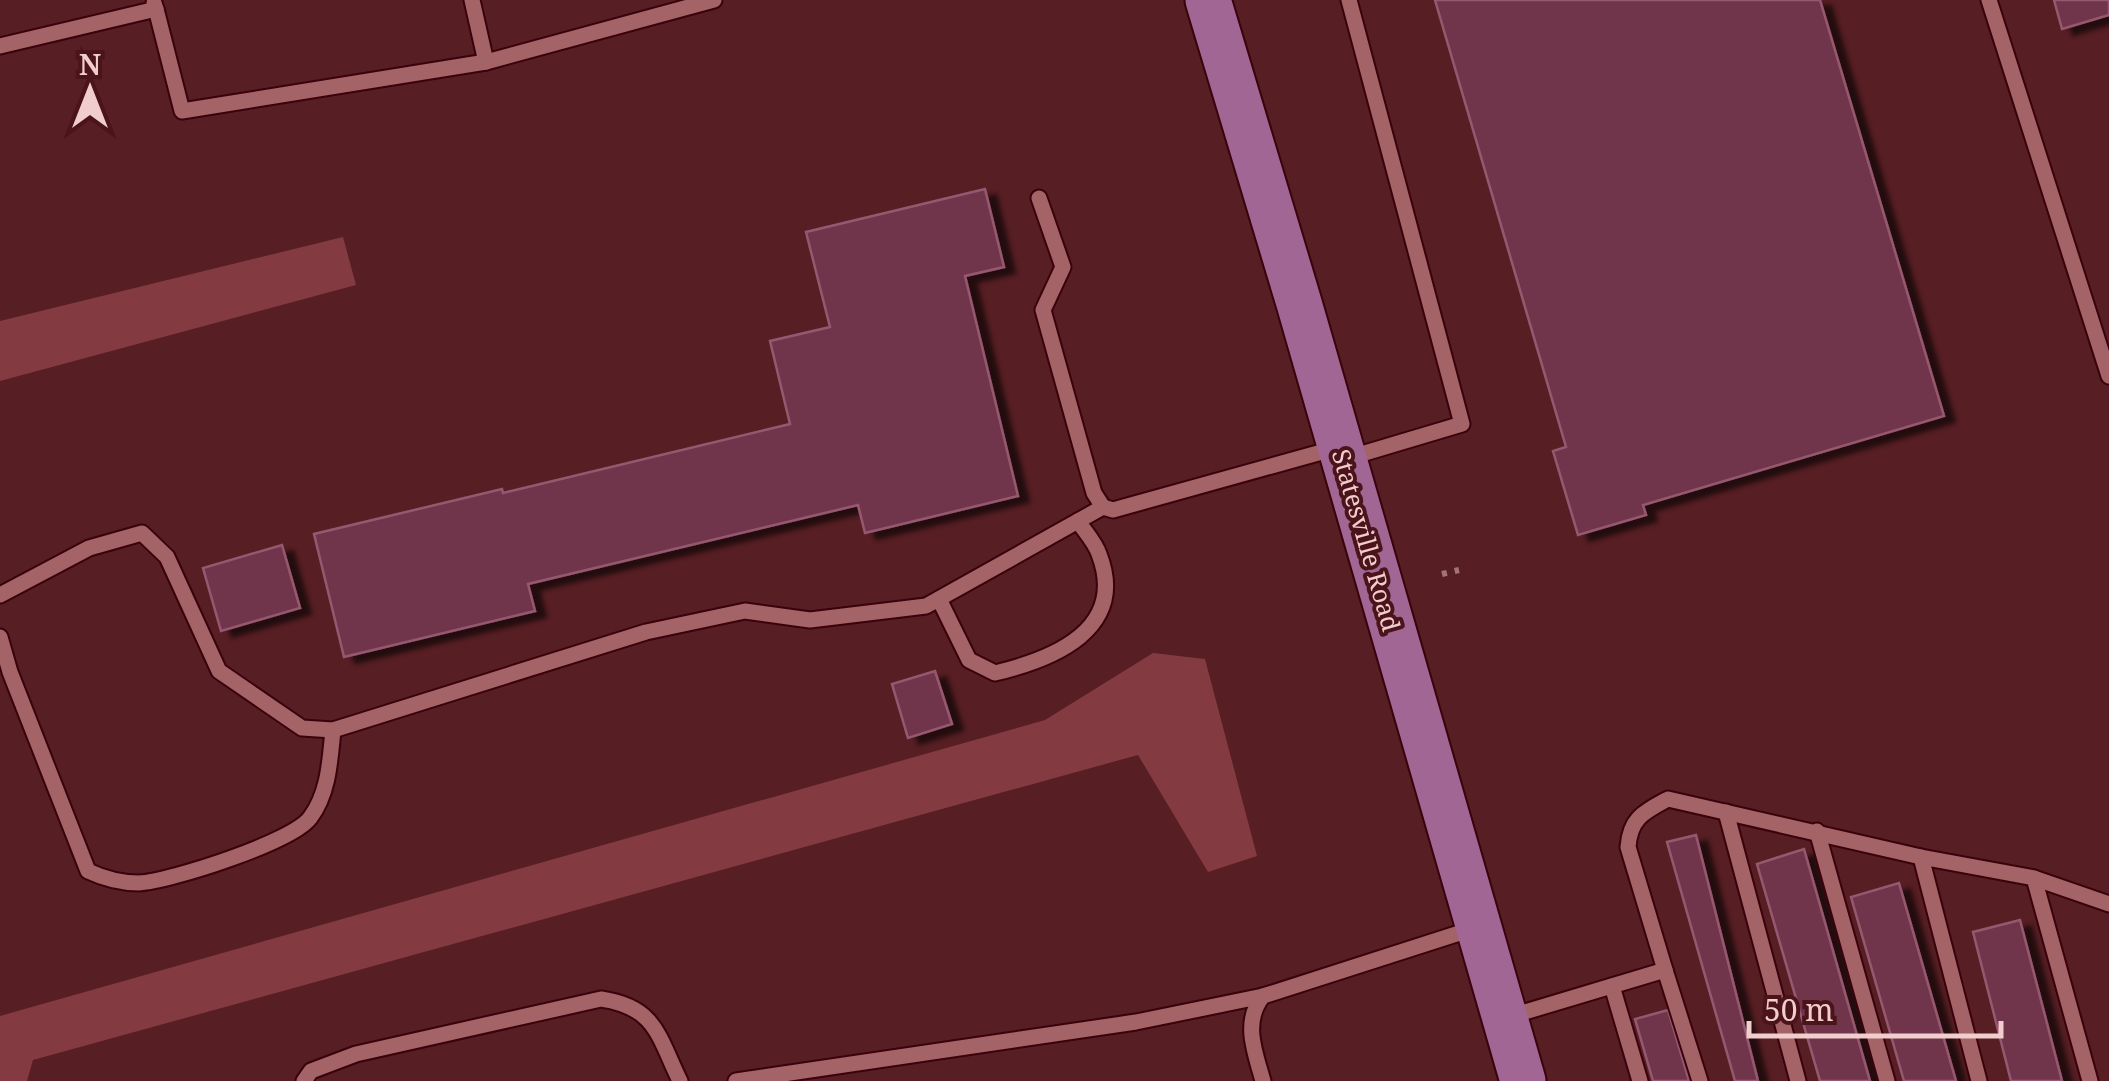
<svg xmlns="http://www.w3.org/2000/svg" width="2109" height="1081" viewBox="0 0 2109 1081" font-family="'Noto Serif',serif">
	<defs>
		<filter id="shadow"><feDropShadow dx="11" dy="6" stdDeviation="2.5" flood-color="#0009"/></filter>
	</defs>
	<rect width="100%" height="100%" fill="#571e23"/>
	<!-- green -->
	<g fill="#833b41">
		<polygon points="343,237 356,285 0,381 0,321"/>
		<polygon points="1153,653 1205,659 1257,856 1208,872 1138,755 33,1060 27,1081 0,1081 0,1016 1045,720"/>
	</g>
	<!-- building -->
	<g fill="#6f364c" stroke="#96596f" stroke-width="2.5" filter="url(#shadow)">
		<polygon points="1435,0 1820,0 1944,416 1643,505 1646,515 1578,535 1553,451 1566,447"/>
		<polygon points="2054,0 2109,0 2109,15 2062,29"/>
		<polygon points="985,189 1004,267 965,276 1018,496 865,533 858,505 528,584 535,611 344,657 314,534 502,489 503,493 790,424 770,341 830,327 806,232"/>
		<polygon points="282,545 300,608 221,631 203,568"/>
		<polygon points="935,671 952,724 908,738 892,684"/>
		<polygon points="1696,835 1758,1081 1735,1081 1667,842"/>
		<polygon points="1804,849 1870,1081 1820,1081 1757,864"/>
		<polygon points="1899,883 1956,1081 1904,1081 1851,897"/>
		<polygon points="2020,920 2062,1081 2011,1081 1973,932"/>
		<polygon points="1668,1010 1689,1081 1653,1081 1635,1019"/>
	</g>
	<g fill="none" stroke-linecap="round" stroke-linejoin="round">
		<defs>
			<g id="service">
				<polyline points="472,0 486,62 714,0"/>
				<polyline points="1989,0 2109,376"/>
				<polyline points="156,9 182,111 486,62"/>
				<polyline points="0,46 156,9 154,3"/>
				<polyline points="1039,198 1063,267 1043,310 1094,493 1103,507 1113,510 1336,448"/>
				<polyline points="1348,458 1462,424 1349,0"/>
				<polyline points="0,595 89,548 142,533 167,557 219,671 302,728 333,730 646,632 745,611 810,620 926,606 1103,507"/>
				<path d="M939,599l30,61 26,13c59,-14 133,-44 104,-119 -4,-12 -14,-22 -21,-33"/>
				<path d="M0,637l10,35 78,199c17,8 32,12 51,12 32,-2 153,-41 171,-65 19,-25 20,-59 23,-88"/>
				<polyline points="1726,812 1798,1081"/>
				<polyline points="1817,831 1887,1081"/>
				<polyline points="1921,857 1979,1081"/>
				<polyline points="2034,878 2090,1081"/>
				<polyline points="1665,970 1700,1081"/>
				<polyline points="1612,986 1640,1081"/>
				<path d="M1508,1017l157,-47 -37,-123c2,-29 16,-35 40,-48l253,58 113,21 75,26"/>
				<path d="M304,1081l7,-10 45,-17 245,-55c55,8 57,37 79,82"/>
				<polyline points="736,1081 1136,1022 1263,996"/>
				<path d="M1263,1081c-8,-29 -21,-59 0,-85l212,-68"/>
			</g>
			<polyline id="primary" points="1208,0 1299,303 1523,1081"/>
		</defs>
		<!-- service casing -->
		<use href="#service" stroke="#39020c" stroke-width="19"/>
		<!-- primary casing -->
		<use href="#primary" stroke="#39020c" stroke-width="49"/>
		<!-- path -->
		<polyline stroke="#a37476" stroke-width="6" stroke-dasharray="5 8" stroke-linecap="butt" points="1442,574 1459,570"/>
		<!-- service -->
		<use href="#service" stroke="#a46366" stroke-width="15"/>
		<!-- primary -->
		<use href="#primary" stroke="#a26695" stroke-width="45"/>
	</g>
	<g text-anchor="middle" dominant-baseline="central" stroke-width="8" stroke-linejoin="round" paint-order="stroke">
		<!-- street labels -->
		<g font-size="25" fill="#f2cdcd" stroke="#4b131a">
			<text transform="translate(1367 540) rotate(74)">Statesville Road</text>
		</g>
	</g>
	<!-- north arrow -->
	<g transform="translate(90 90)" stroke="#4b131a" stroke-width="8" paint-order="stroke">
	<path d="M0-8L18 38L0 25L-18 38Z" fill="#f2cdcd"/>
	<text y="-15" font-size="28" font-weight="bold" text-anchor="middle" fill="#f2cdcd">N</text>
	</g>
	<!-- scale -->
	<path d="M1749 1021v15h252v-15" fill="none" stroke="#f2cdcd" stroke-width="5"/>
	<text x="1764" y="1021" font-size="30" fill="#f2cdcd" stroke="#4b131a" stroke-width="8" paint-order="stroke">50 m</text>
</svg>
